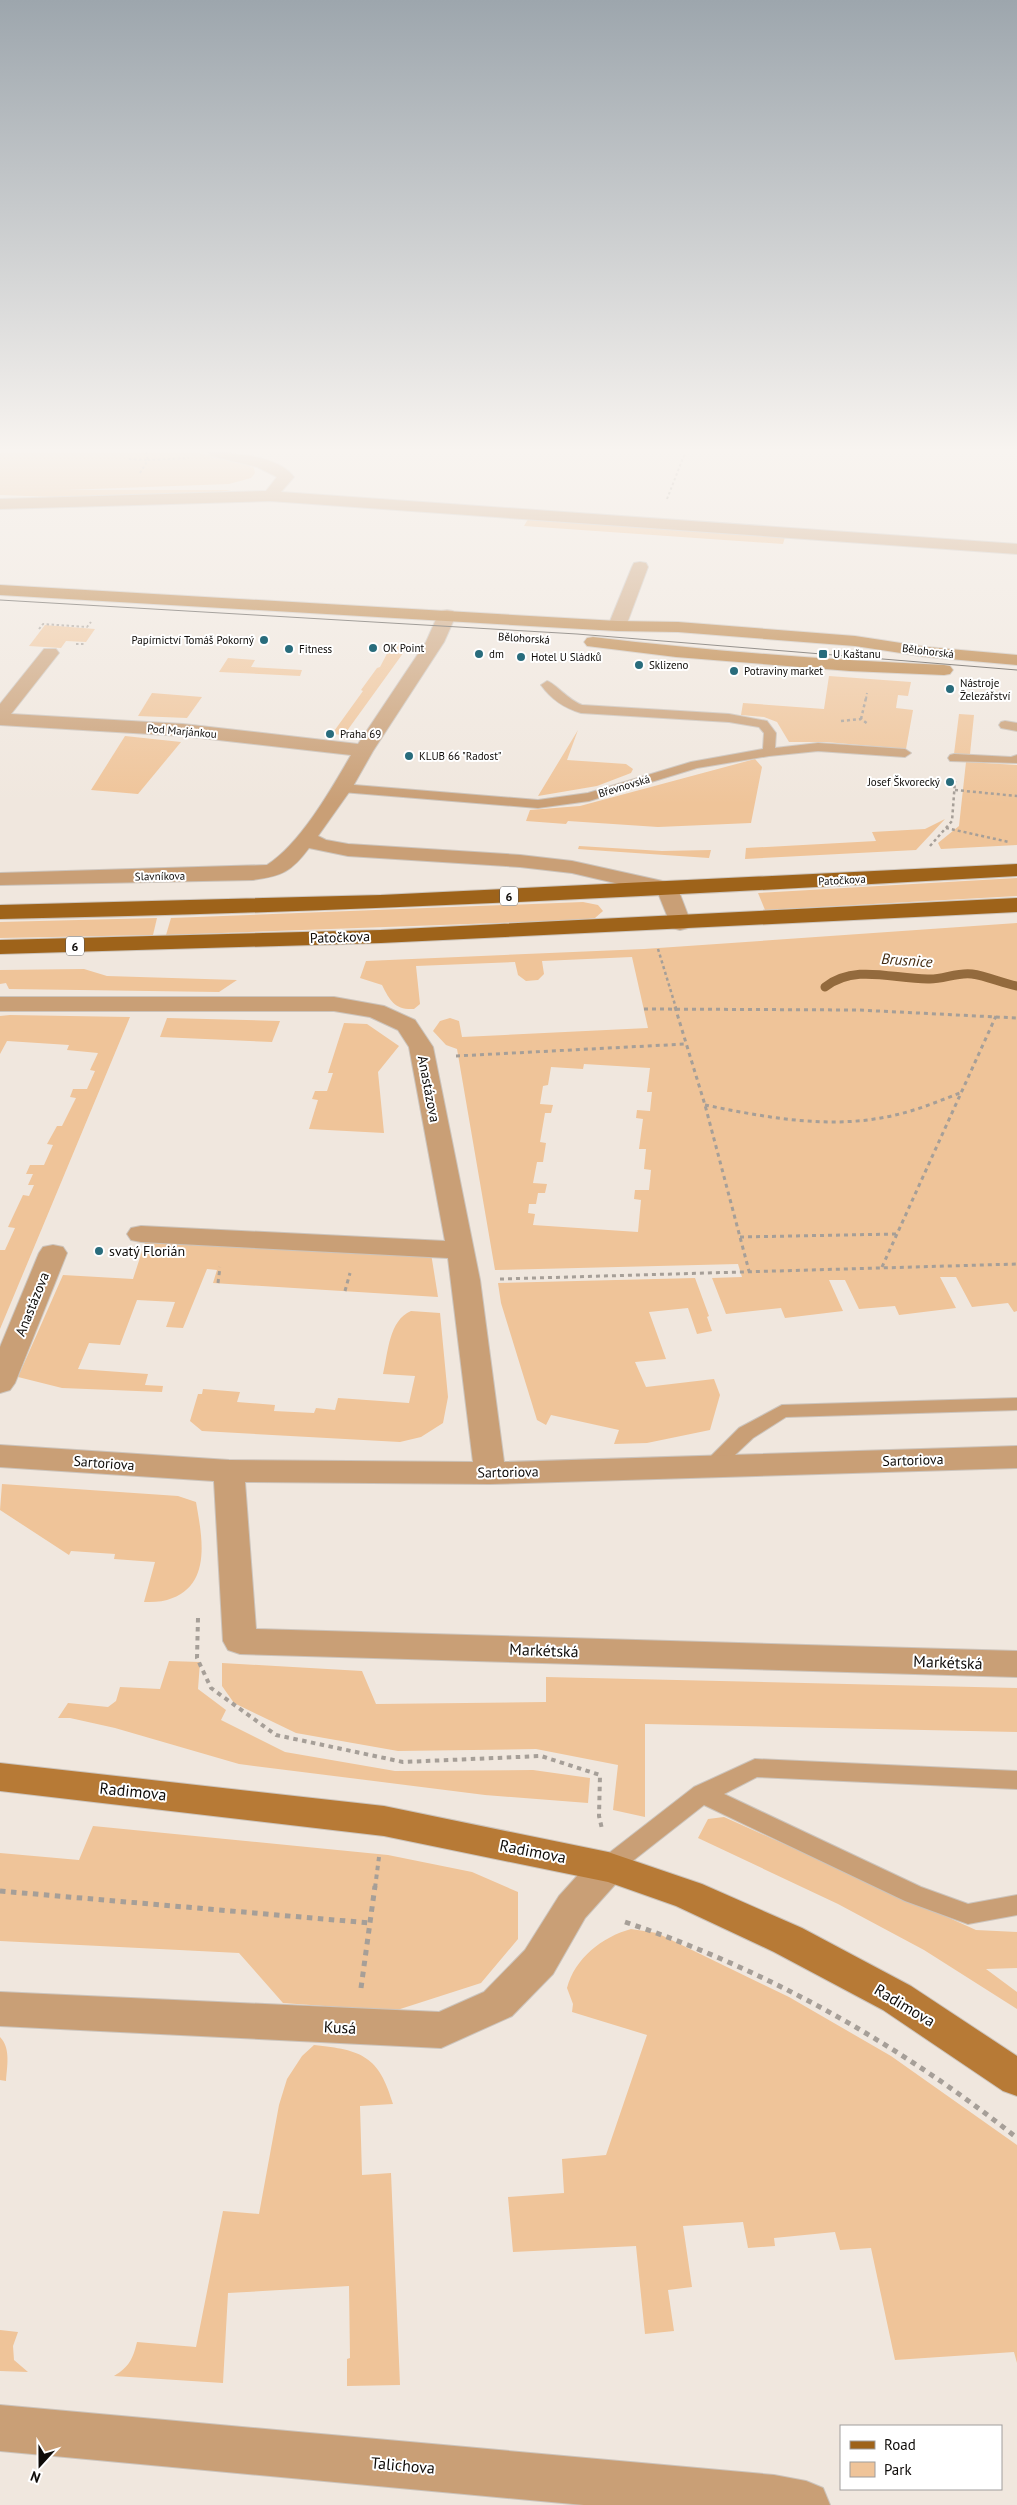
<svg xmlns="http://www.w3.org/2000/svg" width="1017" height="2505" viewBox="0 0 1017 2505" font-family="'PT Sans',sans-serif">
	<rect width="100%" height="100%" fill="#f0e7de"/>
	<!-- green -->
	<g fill="#efc499" fill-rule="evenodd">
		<polygon points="0,453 199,453 247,464 254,468 255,473 251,478 229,484 65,490 232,490 209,494 55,497 0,495"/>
		<polygon points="528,519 785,537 783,544 524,526"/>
		<polygon points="45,625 95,629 86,642 66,641 61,648 29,646"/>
		<polygon points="392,644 409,645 344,735 332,734 363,691 361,690 377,668 380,667"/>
		<polygon points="228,658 255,660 251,667 302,670 300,676 219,672"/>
		<polygon points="829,676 911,682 908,696 898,695 896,708 913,710 906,749 826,742 789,742 777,722 764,717 741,715 743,703 824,709"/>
		<polygon points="152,693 202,697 187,718 138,716"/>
		<polygon points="959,714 974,715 970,754 954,754"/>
		<polygon points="578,730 567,760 626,764 633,769 631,773 597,786 538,796"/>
		<polygon points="125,736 181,742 138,794 91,790"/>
		<polygon points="755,759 762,767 751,823 658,827 568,821 566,824 526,821 530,810 580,806"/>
		<polygon points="966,762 1017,765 1017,845 941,849 938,843 959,826"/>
		<polygon points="945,819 916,850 745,859 746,848 876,841 872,832 925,829"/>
		<polygon points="579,846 662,851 711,850 709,858 591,850 578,849"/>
		<polygon points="1017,878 1017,896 765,910 758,893"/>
		<polygon points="583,902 598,905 603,911 595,918 582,920 166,935 171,918"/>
		<polygon points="157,918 153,935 0,938 0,922"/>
		<path d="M1017,923v388l-3,1 -6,-9 -36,4 -16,-30h-16l16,31 -57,7 -4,-9 -36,3 -14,-29h-16l14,31 -58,7 -4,-10 -55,6 -14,-36 30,-1 -4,-13 -243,6 -38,-221 -11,-4 -13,-14 7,-10 10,-3 9,3 3,16 186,-9 -16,-71 -90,4 2,13 -6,6 -12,1 -8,-6 -3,-13 -99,4 4,38 -6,5c-19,1 -24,-8 -32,-24l-22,-7 6,-17 278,-12zM584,1064l66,4 -3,24h5l-2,19 -13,-1 -1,8 7,1 -4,30h7l-2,20 7,1 -2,20h-14l-1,9 7,1 -3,32 -105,-7 2,-11 -7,-1 1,-9h7l2,-11h7l2,-9 -14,-1 4,-21h6l3,-19 -6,-1 5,-29h6l2,-8 -13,-1 3,-18 5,-1 3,-18 32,2z"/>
		<polygon points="84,969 107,976 237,980 219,992 9,989 6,983 0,984 0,970"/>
		<polygon points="10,1015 130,1017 0,1329 0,1250 5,1250 15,1228 8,1227 23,1195 29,1196 34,1185 28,1185 33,1174 26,1174 30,1165 44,1165 53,1145 47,1144 57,1126 62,1126 76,1098 70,1097 73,1089 87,1089 95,1071 90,1070 98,1053 67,1050 69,1045 7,1041 0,1054 0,1016"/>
		<polygon points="167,1018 280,1021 272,1042 160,1037"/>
		<polygon points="344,1023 367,1024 399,1046 378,1072 384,1133 309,1129 318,1100 312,1099 315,1091 327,1091 333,1073 328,1073"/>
		<polygon points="150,1227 430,1247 438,1297 213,1283 217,1270 207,1269 183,1328 166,1327 175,1302 137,1300 120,1345 89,1343 78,1369 148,1374 145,1385 163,1386 162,1392 62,1388 18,1377 63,1275 133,1279"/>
		<polygon points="695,1278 709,1316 707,1317 712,1331 697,1334 688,1308 649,1312 666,1359 635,1362 646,1387 714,1379 720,1395 710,1430 647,1443 614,1444 619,1430 551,1415 546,1425 537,1420 501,1303 498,1283"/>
		<path d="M411,1311l29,2 8,84 -5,26 -22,14 -21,5 -198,-11 -12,-10 8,-27h4l1,-5 37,3 -3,10 38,3 -1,6 40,2 2,-5 19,2 3,-12 71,5 6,-27 -32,-2c5,-21 6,-54 28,-63z"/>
		<path d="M2,1484l176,12 18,6c6,35 17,85 -29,98 -7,2 -16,2 -23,2l11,-40 -41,-3 1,-5 -44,-3 -2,4 -69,-45z"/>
		<polygon points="169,1661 200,1662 198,1689 226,1710 221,1720 285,1752 395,1771 533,1770 590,1778 588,1803 485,1795 239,1764 115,1728 70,1718 58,1718 68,1703 108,1707 116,1701 120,1687 160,1689"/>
		<polygon points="222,1663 362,1671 376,1704 546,1702 546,1677 1017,1688 1017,1732 645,1724 645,1817 613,1810 618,1765 536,1749 398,1751 296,1733 234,1703 222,1686"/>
		<polygon points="724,1817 976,1930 1017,1932 1017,1968 986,1969 1017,1992 1017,2009 924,1950 838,1904 698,1838 708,1819"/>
		<polygon points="93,1826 388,1855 472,1872 518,1892 518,1939 481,1983 394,2011 283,2003 239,1953 0,1941 0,1853 79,1860"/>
		<path d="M631,1929l26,4 132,64 102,59 126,89v218l-3,-11 -119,8 -24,-112 -31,2 -5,-18 -61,6 1,8 -27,2 -5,-26 -60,4 9,61 -24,3 6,41 -29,3 -9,-88 -123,6 -5,-55 56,-4 -2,-34 44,-4 41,-120 -75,-23 1,-8 -6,-16c8,-30 35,-51 64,-59z"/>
		<path d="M0,2037c11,11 7,30 6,44l-6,-1z"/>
		<path d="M314,2045c48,5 65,11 79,59l-33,2 2,69 29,-2 9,212 -53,1v-27l3,-1 -1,-72 -121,7 -5,90 -109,-7c15,-9 19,-17 23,-34l59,5 27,-136 36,3 20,-109 8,-26 15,-23z"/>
		<polygon points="0,2330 18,2332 13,2346 14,2360 28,2372 0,2371"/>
	</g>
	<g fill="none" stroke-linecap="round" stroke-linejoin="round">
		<!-- stream -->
		<path stroke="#936a3d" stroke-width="9" d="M825,987c31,-24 70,-7 105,-8 14,0 28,-7 42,-5 15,2 30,9 45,12"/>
		<defs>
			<g id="lane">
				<path d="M547,681c8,2 21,19 35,24l147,9 38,7 9,12 -1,15 43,-5 87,6 6,4 -6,4 -87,-6 -49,5 -72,12 -108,33 -51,7 -196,-16 -6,-4 6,-4 196,16 50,-7 103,-31 72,-13 1,-16 -5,-6 -30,-5 -148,-9c-17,-5 -30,-14 -40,-28z"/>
				<polygon points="1005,721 1017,723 1017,731 1001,728 999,725 1001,722"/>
				<polygon points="954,754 1011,757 1017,755 1017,763 950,761 948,758 950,755"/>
				<polygon points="1017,1398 1017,1410 786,1417 753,1438 718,1471 711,1473 704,1471 701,1466 739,1428 782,1405"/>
				<polygon points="755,1759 1017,1771 1017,1789 757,1777 724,1794 921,1887 968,1904 1017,1895 1017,1915 968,1924 905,1901 704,1805 616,1874 608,1877 600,1874 596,1867 600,1860 694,1787"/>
			</g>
			<g id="street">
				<path d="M209,453c24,0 69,2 85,24l-13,15 736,52v10l-747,-53 -270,8v-10l266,-8 11,-14 -20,-10 -46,-11z"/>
				<polygon points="640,562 646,563 648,567 626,626 623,630 611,630 608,626 632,567 634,563"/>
				<path d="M447,610l6,1 3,4 -12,27 -71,109 -21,37 -34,48 8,4 22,4 172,11 52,6 95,21 8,2 3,5 13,34 -3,5 -8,2 -8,-2 -14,-35 -86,-20 -52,-6 -172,-11 -39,-8c-18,24 -27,28 -56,32l-253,5v-12l267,-8c33,-21 64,-75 84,-110l-168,-19 -183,-11v-21l44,-55h12l3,4 -48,61 172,10 175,20 68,-102 12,-27 3,-4z"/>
				<polygon points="0,997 334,997 384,1006 415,1020 433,1047 480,1280 504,1462 1017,1446 1017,1468 490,1484 245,1482 256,1629 1017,1651 1017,1677 240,1654 228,1650 223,1641 214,1481 0,1467 0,1445 229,1460 473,1462 448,1258 141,1242 131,1240 127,1234 131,1228 141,1226 445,1241 409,1047 398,1030 370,1017 334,1011 0,1011"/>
				<polygon points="53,1245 63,1247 67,1253 15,1383 10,1390 0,1393 0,1347 39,1253 43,1247"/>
				<polygon points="608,1852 621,1856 627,1867 621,1878 585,1918 553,1974 512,2016 441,2048 0,2026 0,1992 439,2012 484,1992 525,1950 559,1896 595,1856"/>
				<polygon points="0,2405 774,2475 806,2481 823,2488 830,2505 584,2505 0,2451"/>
			</g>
			<g id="secondary">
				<polygon points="0,585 617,621 678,622 855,636 927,647 1017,655 1017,665 927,657 855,646 678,632 617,631 0,595"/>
				<path d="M593,637c117,14 234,23 351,28l6,1 3,4 -3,4 -6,1 -94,-4 -174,-14 -89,-11 -3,-4 3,-4z"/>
				<polygon points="0,1763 384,1806 608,1852 702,1884 802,1928 911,1986 1017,2056 1017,2096 1003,2091 883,2010 774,1952 676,1906 608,1882 384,1836 0,1791"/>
			</g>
			<g id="primary">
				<path d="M1017,864v12c-339,19 -678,37 -1017,43v-14l381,-10z"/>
				<polygon points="1017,898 1017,912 381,943 0,954 0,940 381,930"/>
			</g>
		</defs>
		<!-- lane casing -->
		<use href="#lane" stroke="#ccc4bc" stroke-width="2"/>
		<!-- street casing -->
		<use href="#street" stroke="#ccc4bc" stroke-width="2"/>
		<!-- secondary casing -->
		<use href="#secondary" stroke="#ccc4bc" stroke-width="2"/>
		<!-- primary casing -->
		<use href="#primary" stroke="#ccc4bc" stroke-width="2"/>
		<!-- path-far4 -->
		<g stroke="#a69f98" stroke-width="2" stroke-dasharray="2.5 2.5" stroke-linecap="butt">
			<polyline points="129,459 148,460 146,453"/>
			<polyline points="140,473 148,460 189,458"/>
			<polyline points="667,499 685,453"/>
			<polyline points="39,629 43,624 87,627 91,622"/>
			<polyline points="76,644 85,644"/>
			<polyline points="866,699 867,693"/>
		</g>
		<!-- path-far3 -->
		<g stroke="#a69f98" stroke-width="2.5" stroke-dasharray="3 3" stroke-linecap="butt">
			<polyline points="861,719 866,698"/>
			<polyline points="841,721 861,719 868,724"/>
			<polyline points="955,790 1017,796"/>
			<polyline points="946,828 1009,842"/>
			<polyline points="930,846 952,821 955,781"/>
			<polyline points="658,949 676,1008"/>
		</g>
		<!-- path-far2 -->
		<g stroke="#a69f98" stroke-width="3" stroke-dasharray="4 4" stroke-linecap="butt">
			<polyline points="675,1007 705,1105 749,1271"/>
			<polyline points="644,1009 858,1010 1017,1018"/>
			<polyline points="456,1056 686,1044"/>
			<path d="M705,1105c59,12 121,24 181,12 27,-5 51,-15 76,-25"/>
			<polyline points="740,1237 896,1234"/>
			<polyline points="882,1267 996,1016"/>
			<polyline points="500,1279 1017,1264"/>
			<polyline points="218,1283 220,1267"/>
			<polyline points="345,1291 350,1273"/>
		</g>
		<!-- path-far1 -->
		<g stroke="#a69f98" stroke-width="4" stroke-dasharray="4.5 4.5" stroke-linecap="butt">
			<polyline points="198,1618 197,1658 211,1688 276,1735 403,1762 541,1756 600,1775 599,1816 602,1829"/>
			<polyline points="375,1888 379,1857"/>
		</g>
		<!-- path -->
		<g stroke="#a69f98" stroke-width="5" stroke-dasharray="5.5 5.5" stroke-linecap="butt">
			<polyline points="0,1891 370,1923"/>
			<path d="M625,1922c141,47 276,123 392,216"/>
			<polyline points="361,1988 375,1886"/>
		</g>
		<!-- lane -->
		<use href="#lane" fill="#c99f76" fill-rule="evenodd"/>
		<!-- street -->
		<use href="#street" fill="#c99f76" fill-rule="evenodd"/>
		<!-- secondary -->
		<use href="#secondary" fill="#b77a36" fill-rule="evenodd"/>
		<!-- primary -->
		<use href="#primary" fill="#9e631a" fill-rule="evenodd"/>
		<!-- tram -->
		<polyline stroke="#48443f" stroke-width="1" points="0,600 577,634 1017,670"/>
	</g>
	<!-- sky -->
	<linearGradient id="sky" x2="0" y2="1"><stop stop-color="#9da6ad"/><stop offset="0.56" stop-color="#f8f4f0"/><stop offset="1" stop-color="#f8f4f0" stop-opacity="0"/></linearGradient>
	<rect width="1017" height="804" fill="url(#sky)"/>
	<!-- markers -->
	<g fill="#286c7c" stroke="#fff" stroke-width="2">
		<circle cx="264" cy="640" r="5"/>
		<circle cx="373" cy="648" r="5"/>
		<circle cx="289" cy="649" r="5"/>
		<circle cx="479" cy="654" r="5"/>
		<rect x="818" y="649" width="10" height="10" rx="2.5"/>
		<circle cx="521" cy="657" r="5"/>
		<circle cx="639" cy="665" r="5"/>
		<circle cx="734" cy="671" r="5"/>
		<circle cx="950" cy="689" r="5"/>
		<circle cx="330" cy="734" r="5"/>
		<circle cx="409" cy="756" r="5"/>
		<circle cx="950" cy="782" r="5"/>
		<circle cx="99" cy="1251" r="5"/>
	</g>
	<g text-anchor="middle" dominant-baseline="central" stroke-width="4" stroke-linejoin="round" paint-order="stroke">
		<!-- far-street labels -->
		<g font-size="11" fill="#0e0b08" stroke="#fff">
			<text transform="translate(524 638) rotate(4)">Bělohorská</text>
			<text transform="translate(928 651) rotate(7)">Bělohorská</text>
			<text transform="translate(182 731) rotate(5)">Pod Marjánkou</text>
			<text transform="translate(624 786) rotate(-17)">Břevnovská</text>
			<text transform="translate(160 876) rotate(-1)">Slavníkova</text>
			<text transform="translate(842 880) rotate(-3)">Patočkova</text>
		</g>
		<!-- far-poi labels -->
		<g font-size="11" fill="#0e0b08" stroke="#fff" text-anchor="start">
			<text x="254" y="640" text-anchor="end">Papírnictví Tomáš Pokorný</text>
			<text x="383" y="648">OK Point</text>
			<text x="299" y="649">Fitness</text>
			<text x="489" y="654">dm</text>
			<text x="833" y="654">U Kaštanu</text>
			<text x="531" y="657">Hotel U Sládků</text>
			<text x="649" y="665">Sklizeno</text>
			<text x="744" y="671">Potraviny market</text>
			<text x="960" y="683">Nástroje<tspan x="960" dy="13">Železářství</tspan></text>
			<text x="340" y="734">Praha 69</text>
			<text x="419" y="756">KLUB 66 "Radost"</text>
			<text x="940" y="782" text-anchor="end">Josef Škvorecký</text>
		</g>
		<!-- shield labels -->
		<g fill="#fff" stroke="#565452" stroke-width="1">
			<rect x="500" y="886.5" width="18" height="19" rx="4"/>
			<rect x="66" y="936.5" width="18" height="19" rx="4"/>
		</g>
		<g font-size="12" font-weight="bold" fill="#0e0b08">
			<text x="509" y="896">6</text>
			<text x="75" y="946">6</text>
		</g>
		<!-- street labels -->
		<g font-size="14" fill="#0e0b08" stroke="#fff">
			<text transform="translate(340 937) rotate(-2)">Patočkova</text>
			<text transform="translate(429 1089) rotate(79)">Anastázova</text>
			<text transform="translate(32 1304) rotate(-68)">Anastázova</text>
			<text transform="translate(913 1460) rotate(-2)">Sartoriova</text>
			<text transform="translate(104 1463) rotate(4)">Sartoriova</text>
			<text transform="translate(508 1472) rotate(-1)">Sartoriova</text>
		</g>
		<!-- poi labels -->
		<g font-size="14" fill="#0e0b08" stroke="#fff" text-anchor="start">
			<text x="109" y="1251">svatý Florián</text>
		</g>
		<!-- water labels -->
		<g font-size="15" font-style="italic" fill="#42290e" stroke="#fff">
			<text transform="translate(907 960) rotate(4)">Brusnice</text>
		</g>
		<!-- near-street labels -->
		<g font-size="16" fill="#0e0b08" stroke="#fff">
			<text transform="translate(544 1650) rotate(2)">Markétská</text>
			<text transform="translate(948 1662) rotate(2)">Markétská</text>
			<text transform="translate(133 1791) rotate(6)">Radimova</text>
			<text transform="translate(533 1851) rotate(11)">Radimova</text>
			<text transform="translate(905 2005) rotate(31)">Radimova</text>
			<text transform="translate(340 2027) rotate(3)">Kusá</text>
			<text transform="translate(403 2465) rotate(5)">Talichova</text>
		</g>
	</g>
	<!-- legend -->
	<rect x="840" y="2425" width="162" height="65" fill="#ffffff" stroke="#9f9d9c"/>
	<rect x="850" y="2441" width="25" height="8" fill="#9e631a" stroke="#9f9d9c"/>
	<text x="884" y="2450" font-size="15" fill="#0e0b08">Road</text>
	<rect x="850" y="2462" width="25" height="15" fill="#efc499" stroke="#9f9d9c"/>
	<text x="884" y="2475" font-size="15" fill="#0e0b08">Park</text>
	<!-- north arrow -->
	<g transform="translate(40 2465) rotate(201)" stroke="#ffffff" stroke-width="4" paint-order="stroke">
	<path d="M0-4L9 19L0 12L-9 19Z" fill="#0e0b08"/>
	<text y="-8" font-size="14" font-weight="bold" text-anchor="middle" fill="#0e0b08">N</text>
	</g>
</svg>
